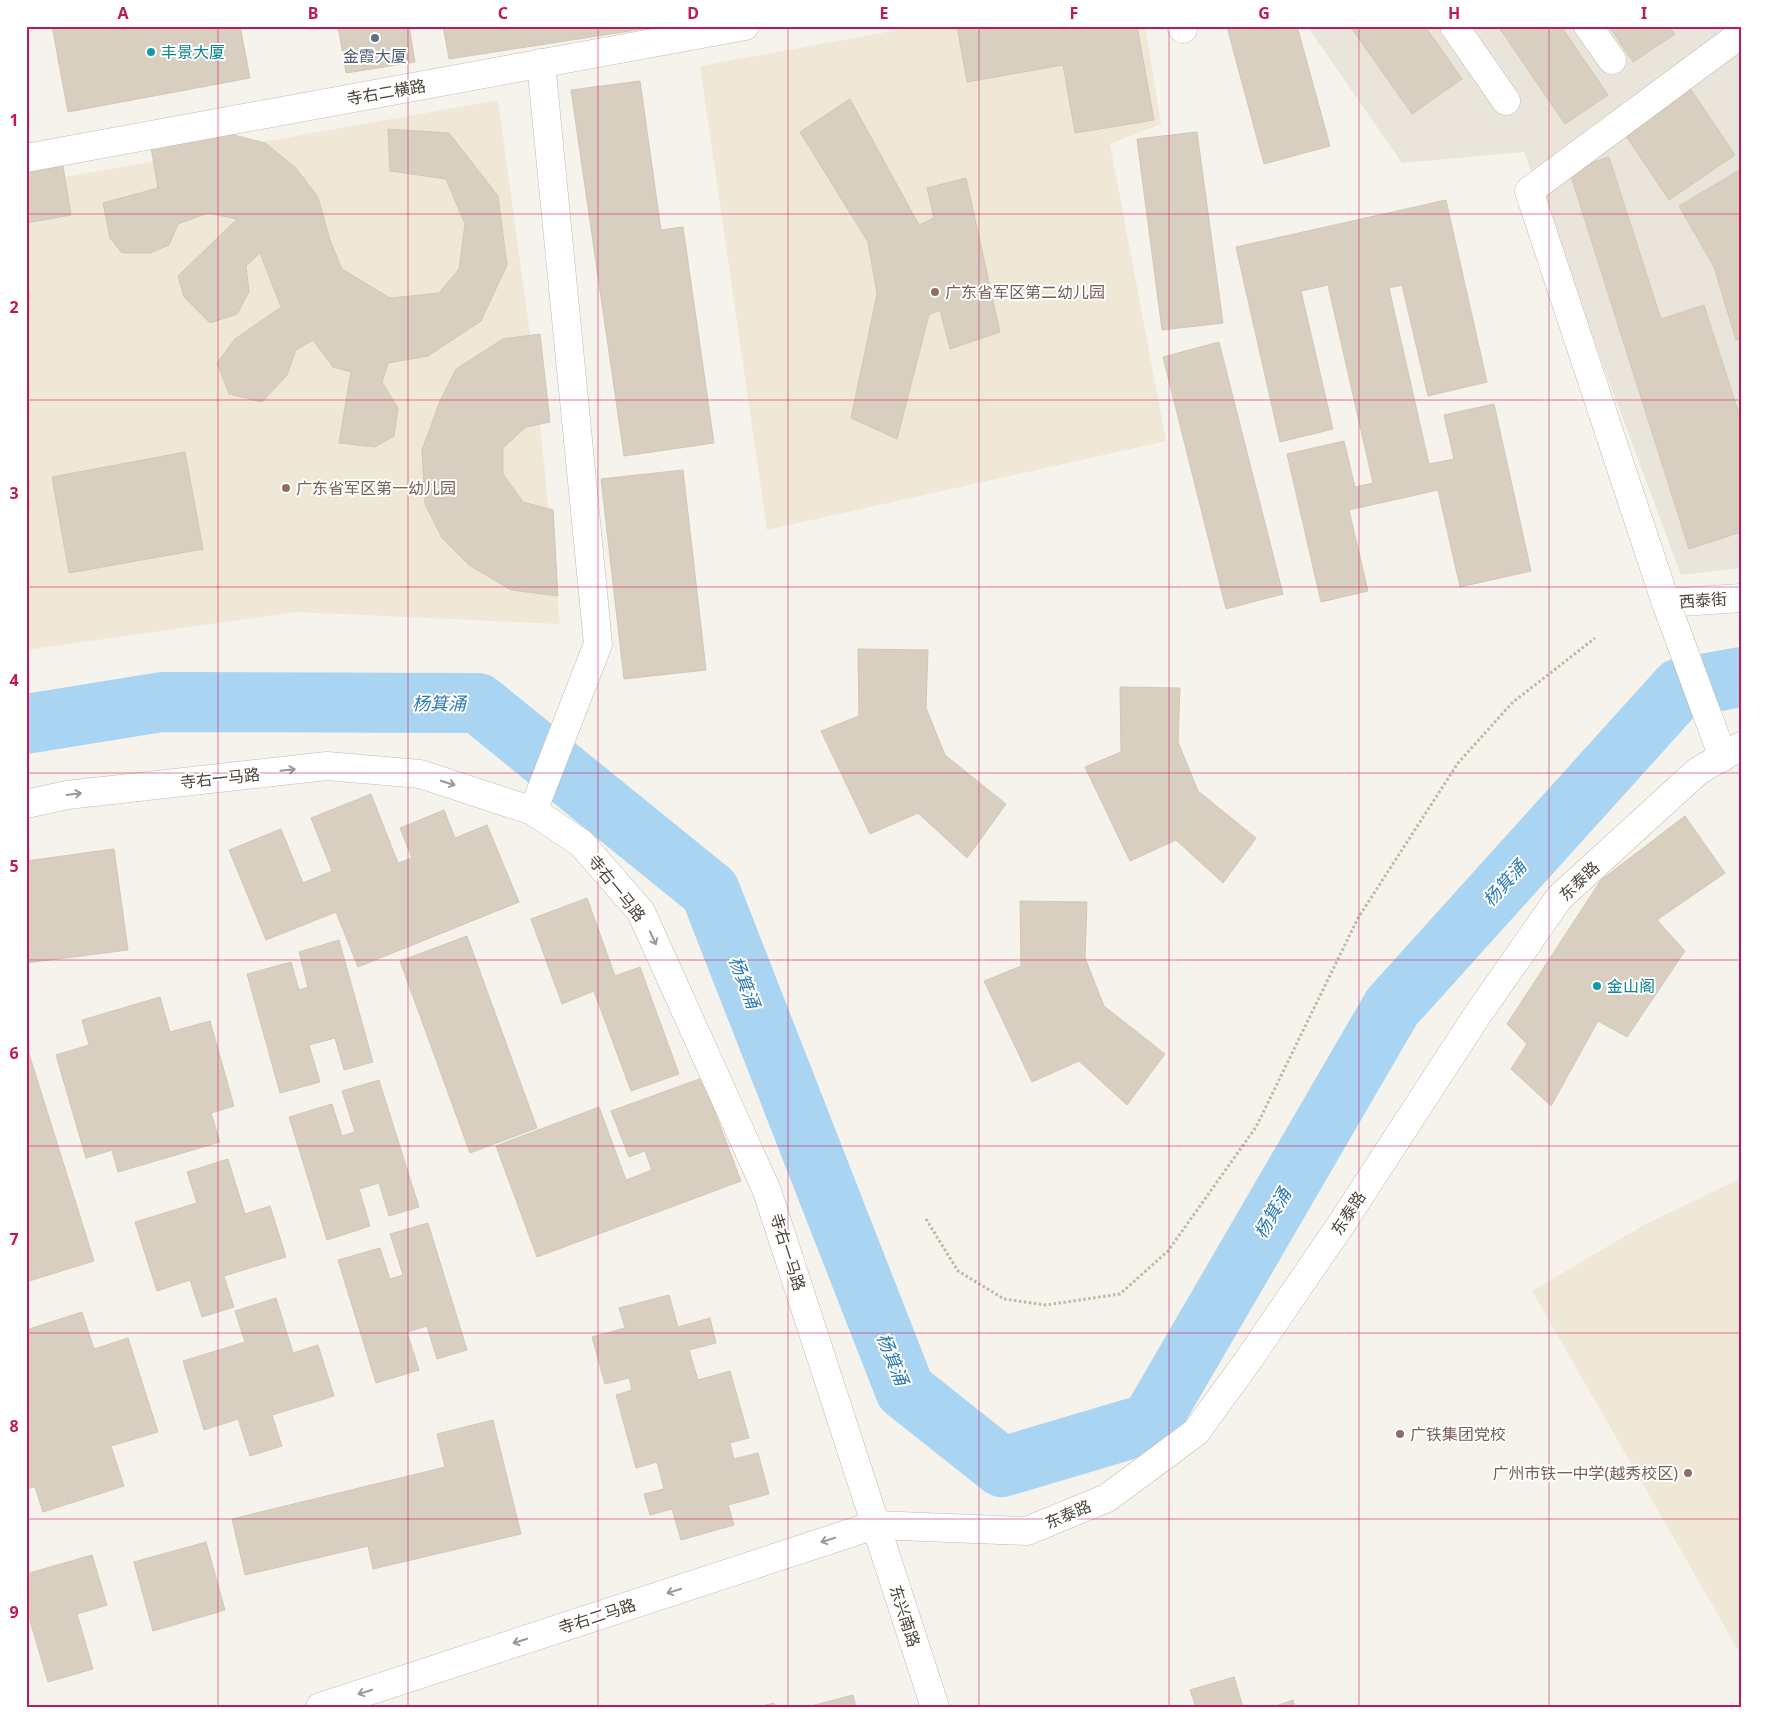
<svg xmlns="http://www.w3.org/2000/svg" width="1767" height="1733" viewBox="0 0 1767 1733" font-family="'Noto Sans','Noto Sans SC',sans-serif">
	<rect width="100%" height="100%" fill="#f6f3ec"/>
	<!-- residential -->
	<polygon fill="#eae5da" points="1307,26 1741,26 1741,568 1681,575 1524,152 1402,163"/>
	<!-- education -->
	<g fill="#efe8d6">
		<polygon points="919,26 1145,26 1161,124 1110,144 1166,441 767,530 700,66"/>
		<polygon points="498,100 534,364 560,624 297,612 26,650 26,184"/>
		<polygon points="1741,1178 1741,1655 1532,1291 1644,1225"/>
	</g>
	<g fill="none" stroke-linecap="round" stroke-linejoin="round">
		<!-- river -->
		<polyline stroke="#a9d4f2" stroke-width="60" points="26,724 162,702 478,703 710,891 905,1390 1002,1467 1150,1423 1392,1007 1680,688 1741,677"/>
	</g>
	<!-- building -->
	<g fill="#d8cfc1" stroke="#d3c7b4">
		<polygon points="52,26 240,26 250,78 68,112"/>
		<polygon points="338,26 409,26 415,62 346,73"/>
		<polygon points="443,26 662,26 449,59"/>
		<polygon points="957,26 1137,26 1154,120 1075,133 1063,65 967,82"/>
		<polygon points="1297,26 1330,146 1264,164 1227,27"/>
		<polygon points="1350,26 1425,26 1462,79 1412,114"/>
		<polygon points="1498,26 1561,26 1608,95 1565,124"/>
		<polygon points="1609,26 1669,26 1675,34 1633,62"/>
		<polygon points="640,81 661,230 683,227 714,443 624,456 571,90"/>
		<polygon points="1688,85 1735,155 1669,200 1622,130"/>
		<polygon points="850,99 919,225 934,218 927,188 966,178 1000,332 950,349 940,310 929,315 897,439 851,418 877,294 868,242 800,132"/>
		<polygon points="388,129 449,133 498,196 507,265 481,321 428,356 388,363 382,382 398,408 394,436 375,447 339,443 351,372 333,367 313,340 296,350 287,375 262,402 229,394 217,363 235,339 281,307 260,253 246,266 249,292 237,314 210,323 184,297 178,276 237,219 208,213 178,224 169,245 150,253 122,253 110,238 103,203 158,188 151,147 230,134 265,143 295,167 318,197 330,240 342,269 390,298 439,293 459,269 465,224 446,179 390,171"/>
		<polygon points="1197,132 1223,323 1162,330 1137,139"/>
		<polygon points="1609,157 1661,319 1704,305 1741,420 1741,532 1689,549 1569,170"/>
		<polygon points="63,166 71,215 26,223 26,172"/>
		<polygon points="1741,169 1741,339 1736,340 1714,267 1679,206"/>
		<polygon points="1446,200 1487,382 1428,396 1402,285 1389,288 1429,464 1454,459 1444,415 1494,404 1531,571 1460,587 1438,490 1349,510 1368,591 1321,602 1287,454 1344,441 1355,487 1373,483 1328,285 1301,291 1333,429 1280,442 1236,247"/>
		<polygon points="540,334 550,422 526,427 503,448 503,474 523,502 553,510 558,596 511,590 469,565 442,538 425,504 422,450 440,401 456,369 503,339"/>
		<polygon points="1219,342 1283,594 1226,609 1163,357"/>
		<polygon points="185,452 203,549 69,573 52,477"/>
		<polygon points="683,470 706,670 624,679 601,479"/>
		<polygon points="858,649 928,650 926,708 945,755 1006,804 967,858 918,813 870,834 821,731 859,716"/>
		<polygon points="1120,687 1180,688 1178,742 1198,791 1256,838 1223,883 1176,840 1130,861 1085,767 1121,752"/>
		<polygon points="371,794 398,863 412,858 400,828 444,810 455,838 487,825 519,902 358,967 336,912 266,940 229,850 281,829 303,883 332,871 311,818"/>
		<polygon points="1685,816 1725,873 1657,920 1685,951 1627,1037 1598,1021 1551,1106 1511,1069 1527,1044 1507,1024 1601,880"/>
		<polygon points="114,849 128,950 26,963 26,861"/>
		<polygon points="587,898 615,976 640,967 679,1074 631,1091 594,991 562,1004 531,919"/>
		<polygon points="1020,901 1087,902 1085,958 1104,1006 1165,1054 1127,1105 1079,1061 1032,1082 984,981 1021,966"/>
		<polygon points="467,936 537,1128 470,1153 400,961"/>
		<polygon points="339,940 373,1062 344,1070 335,1038 309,1045 320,1082 280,1093 247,974 291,962 299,990 308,987 299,952"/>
		<polygon points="160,997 170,1032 210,1021 234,1106 211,1113 220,1142 118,1172 112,1150 86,1158 56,1055 89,1045 82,1020"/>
		<polygon points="26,1044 94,1261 26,1282"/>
		<polygon points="702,1078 741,1181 537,1257 496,1146 599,1107 626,1180 652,1170 645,1151 629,1157 611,1111"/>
		<polygon points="379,1080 419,1207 389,1216 379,1183 359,1189 370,1226 327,1240 289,1117 332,1104 342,1136 355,1132 342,1091"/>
		<polygon points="228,1159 245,1214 270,1206 286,1257 224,1276 234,1307 202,1317 190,1280 157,1291 135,1222 197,1203 187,1172"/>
		<polygon points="428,1223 467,1350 437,1359 427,1326 407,1332 419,1370 376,1383 338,1260 380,1248 390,1279 403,1275 390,1234"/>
		<polygon points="669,1295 678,1327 710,1318 716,1343 689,1350 698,1380 730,1371 749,1438 730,1443 734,1459 758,1453 769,1494 728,1505 734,1525 681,1540 672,1509 650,1515 644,1494 664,1489 657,1462 636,1468 616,1395 632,1390 629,1378 605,1384 592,1337 625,1328 619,1308"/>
		<polygon points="276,1298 293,1353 318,1345 334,1396 272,1415 282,1446 250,1456 238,1419 204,1430 183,1361 245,1342 235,1311"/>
		<polygon points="82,1312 94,1349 128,1338 158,1432 111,1446 124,1486 43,1512 35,1487 26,1489 26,1330"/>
		<polygon points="493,1420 521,1534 373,1569 368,1546 245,1575 232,1519 445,1467 437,1434"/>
		<polygon points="206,1542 225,1610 153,1631 134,1562"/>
		<polygon points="92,1555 107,1605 77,1614 93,1669 48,1682 26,1607 26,1574"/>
		<polygon points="1234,1677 1243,1707 1196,1707 1190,1690"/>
		<polygon points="853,1695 856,1707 807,1707"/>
		<polygon points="1293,1700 1295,1707 1273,1707"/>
		<polygon points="774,1703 776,1707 758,1707"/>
	</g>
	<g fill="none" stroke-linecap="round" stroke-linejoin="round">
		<defs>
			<g id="minor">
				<polyline points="1181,26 1183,29"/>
				<polyline points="1454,26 1506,101"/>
				<polyline points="1588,26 1612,60"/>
				<polyline points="1741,34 1529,191 1666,603 1741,598"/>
				<polyline points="26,158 745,26"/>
				<polyline points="1704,706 1723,757"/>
				<polyline points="26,804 67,795 327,766 420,774 533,811 581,843 641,912 767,1191 935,1707"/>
				<polyline points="533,811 598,644 541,63"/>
				<polyline points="320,1707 875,1525 1027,1531 1107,1498 1196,1432 1247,1362 1342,1223 1476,1017 1559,898 1698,771 1741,746"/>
			</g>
		</defs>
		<!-- minor casing -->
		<use href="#minor" stroke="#c2bbae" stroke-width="29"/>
		<!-- path -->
		<polyline stroke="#c4b79f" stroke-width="3" stroke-dasharray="2.5 2.5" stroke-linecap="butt" points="926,1219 958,1271 1004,1299 1046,1305 1120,1294 1168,1251 1256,1127 1358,918 1458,763 1512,703 1595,638"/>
		<!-- minor -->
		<use href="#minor" stroke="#fff" stroke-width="28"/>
		<defs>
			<polyline id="minor-bridge" points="1666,603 1704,706"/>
		</defs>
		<!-- minor-bridge casing -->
		<use href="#minor-bridge" stroke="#c2bbae" stroke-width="29" stroke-linecap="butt"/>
		<!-- minor-bridge -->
		<use href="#minor-bridge" stroke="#fff" stroke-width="28"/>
	</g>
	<!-- one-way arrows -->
	<defs><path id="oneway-shaft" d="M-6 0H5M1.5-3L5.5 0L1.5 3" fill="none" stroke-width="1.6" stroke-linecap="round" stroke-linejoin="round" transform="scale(1.25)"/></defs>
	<g stroke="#9c9892">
		<use href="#oneway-shaft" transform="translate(288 770) rotate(-6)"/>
		<use href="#oneway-shaft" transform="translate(448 783) rotate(18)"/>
		<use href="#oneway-shaft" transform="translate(74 794) rotate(-7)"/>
		<use href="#oneway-shaft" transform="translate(653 938) rotate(65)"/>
		<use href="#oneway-shaft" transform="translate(828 1540) rotate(162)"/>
		<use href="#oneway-shaft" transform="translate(674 1591) rotate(162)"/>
		<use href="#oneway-shaft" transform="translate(520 1641) rotate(162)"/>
		<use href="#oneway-shaft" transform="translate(365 1692) rotate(162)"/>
	</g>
	<!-- grid -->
	<path fill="none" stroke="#c2185b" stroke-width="1" stroke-opacity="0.55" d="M218,26v1681M408,26v1681M598,26v1681M788,26v1681M979,26v1681M1169,26v1681M1359,26v1681M1549,26v1681M26,214h1715M26,400h1715M26,587h1715M26,773h1715M26,960h1715M26,1146h1715M26,1333h1715M26,1519h1715"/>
	<!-- markers -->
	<circle fill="#5c6f8a" stroke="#fff" stroke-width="2" cx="375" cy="38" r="5"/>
	<g fill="#0f9aa8" stroke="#fff" stroke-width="2">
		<circle cx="151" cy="52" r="5"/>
		<circle cx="1597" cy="986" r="5"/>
	</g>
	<g fill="#8d6e63" stroke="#fff" stroke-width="2">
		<circle cx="935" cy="292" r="5"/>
		<circle cx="286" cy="488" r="5"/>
		<circle cx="1400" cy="1434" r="5"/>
		<circle cx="1688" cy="1473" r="5"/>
	</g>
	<g text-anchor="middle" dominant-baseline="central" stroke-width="4" stroke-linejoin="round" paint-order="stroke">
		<!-- culture labels -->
		<g font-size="16" fill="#0d838f" stroke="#fff" text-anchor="start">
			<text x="161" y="52">丰景大厦</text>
			<text x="1607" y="986">金山阁</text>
		</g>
		<!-- service labels -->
		<g font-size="16" fill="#4e5e75" stroke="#fff">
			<text x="375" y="56">金霞大厦</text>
		</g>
		<!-- street labels -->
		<g font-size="16" fill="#4b4439" stroke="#fff">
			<text transform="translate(386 92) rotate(-10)">寺右二横路</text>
			<text transform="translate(1703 600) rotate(-4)">西泰街</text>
			<text transform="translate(220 778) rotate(-6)">寺右一马路</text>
			<text transform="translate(1579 881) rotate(-44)">东泰路</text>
			<text transform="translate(617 888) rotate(51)">寺右一马路</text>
			<text transform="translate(1348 1213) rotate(-57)">东泰路</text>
			<text transform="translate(788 1252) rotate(72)">寺右一马路</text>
			<text transform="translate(1068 1514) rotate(-23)">东泰路</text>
			<text transform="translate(597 1616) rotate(-18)">寺右二马路</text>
			<text transform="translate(905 1616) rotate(72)">东兴南路</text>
		</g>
		<!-- education labels -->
		<g font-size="16" fill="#785e54" stroke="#fff" text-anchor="start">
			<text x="945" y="292">广东省军区第二幼儿园</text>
			<text x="296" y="488">广东省军区第一幼儿园</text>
			<text x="1410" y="1434">广铁集团党校</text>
			<text x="1678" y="1473" text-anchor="end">广州市铁一中学(越秀校区)</text>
		</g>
		<!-- water labels -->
		<g font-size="18" font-style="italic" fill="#2e7ab2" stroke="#fff">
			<text x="439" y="703">杨箕涌</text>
			<text transform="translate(1504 883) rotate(-48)">杨箕涌</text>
			<text transform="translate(745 982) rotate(69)">杨箕涌</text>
			<text transform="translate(1272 1213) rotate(-60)">杨箕涌</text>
			<text transform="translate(893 1359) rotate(68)">杨箕涌</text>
		</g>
	</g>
	<!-- border -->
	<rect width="1767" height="1733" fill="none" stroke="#ffffff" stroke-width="55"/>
	<rect x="28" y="28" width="1712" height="1678" fill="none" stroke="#c2185b" stroke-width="2"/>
	<g font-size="16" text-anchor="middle" font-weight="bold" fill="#c2185b">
		<text x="123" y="19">A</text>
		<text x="313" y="19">B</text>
		<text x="503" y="19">C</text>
		<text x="693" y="19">D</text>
		<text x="884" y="19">E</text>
		<text x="1074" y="19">F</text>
		<text x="1264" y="19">G</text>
		<text x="1454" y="19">H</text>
		<text x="1644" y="19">I</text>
		<text x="14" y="126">1</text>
		<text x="14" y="313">2</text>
		<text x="14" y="499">3</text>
		<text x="14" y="686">4</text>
		<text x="14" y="872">5</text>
		<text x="14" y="1059">6</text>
		<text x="14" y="1245">7</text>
		<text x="14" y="1432">8</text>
		<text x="14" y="1618">9</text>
	</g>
</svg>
